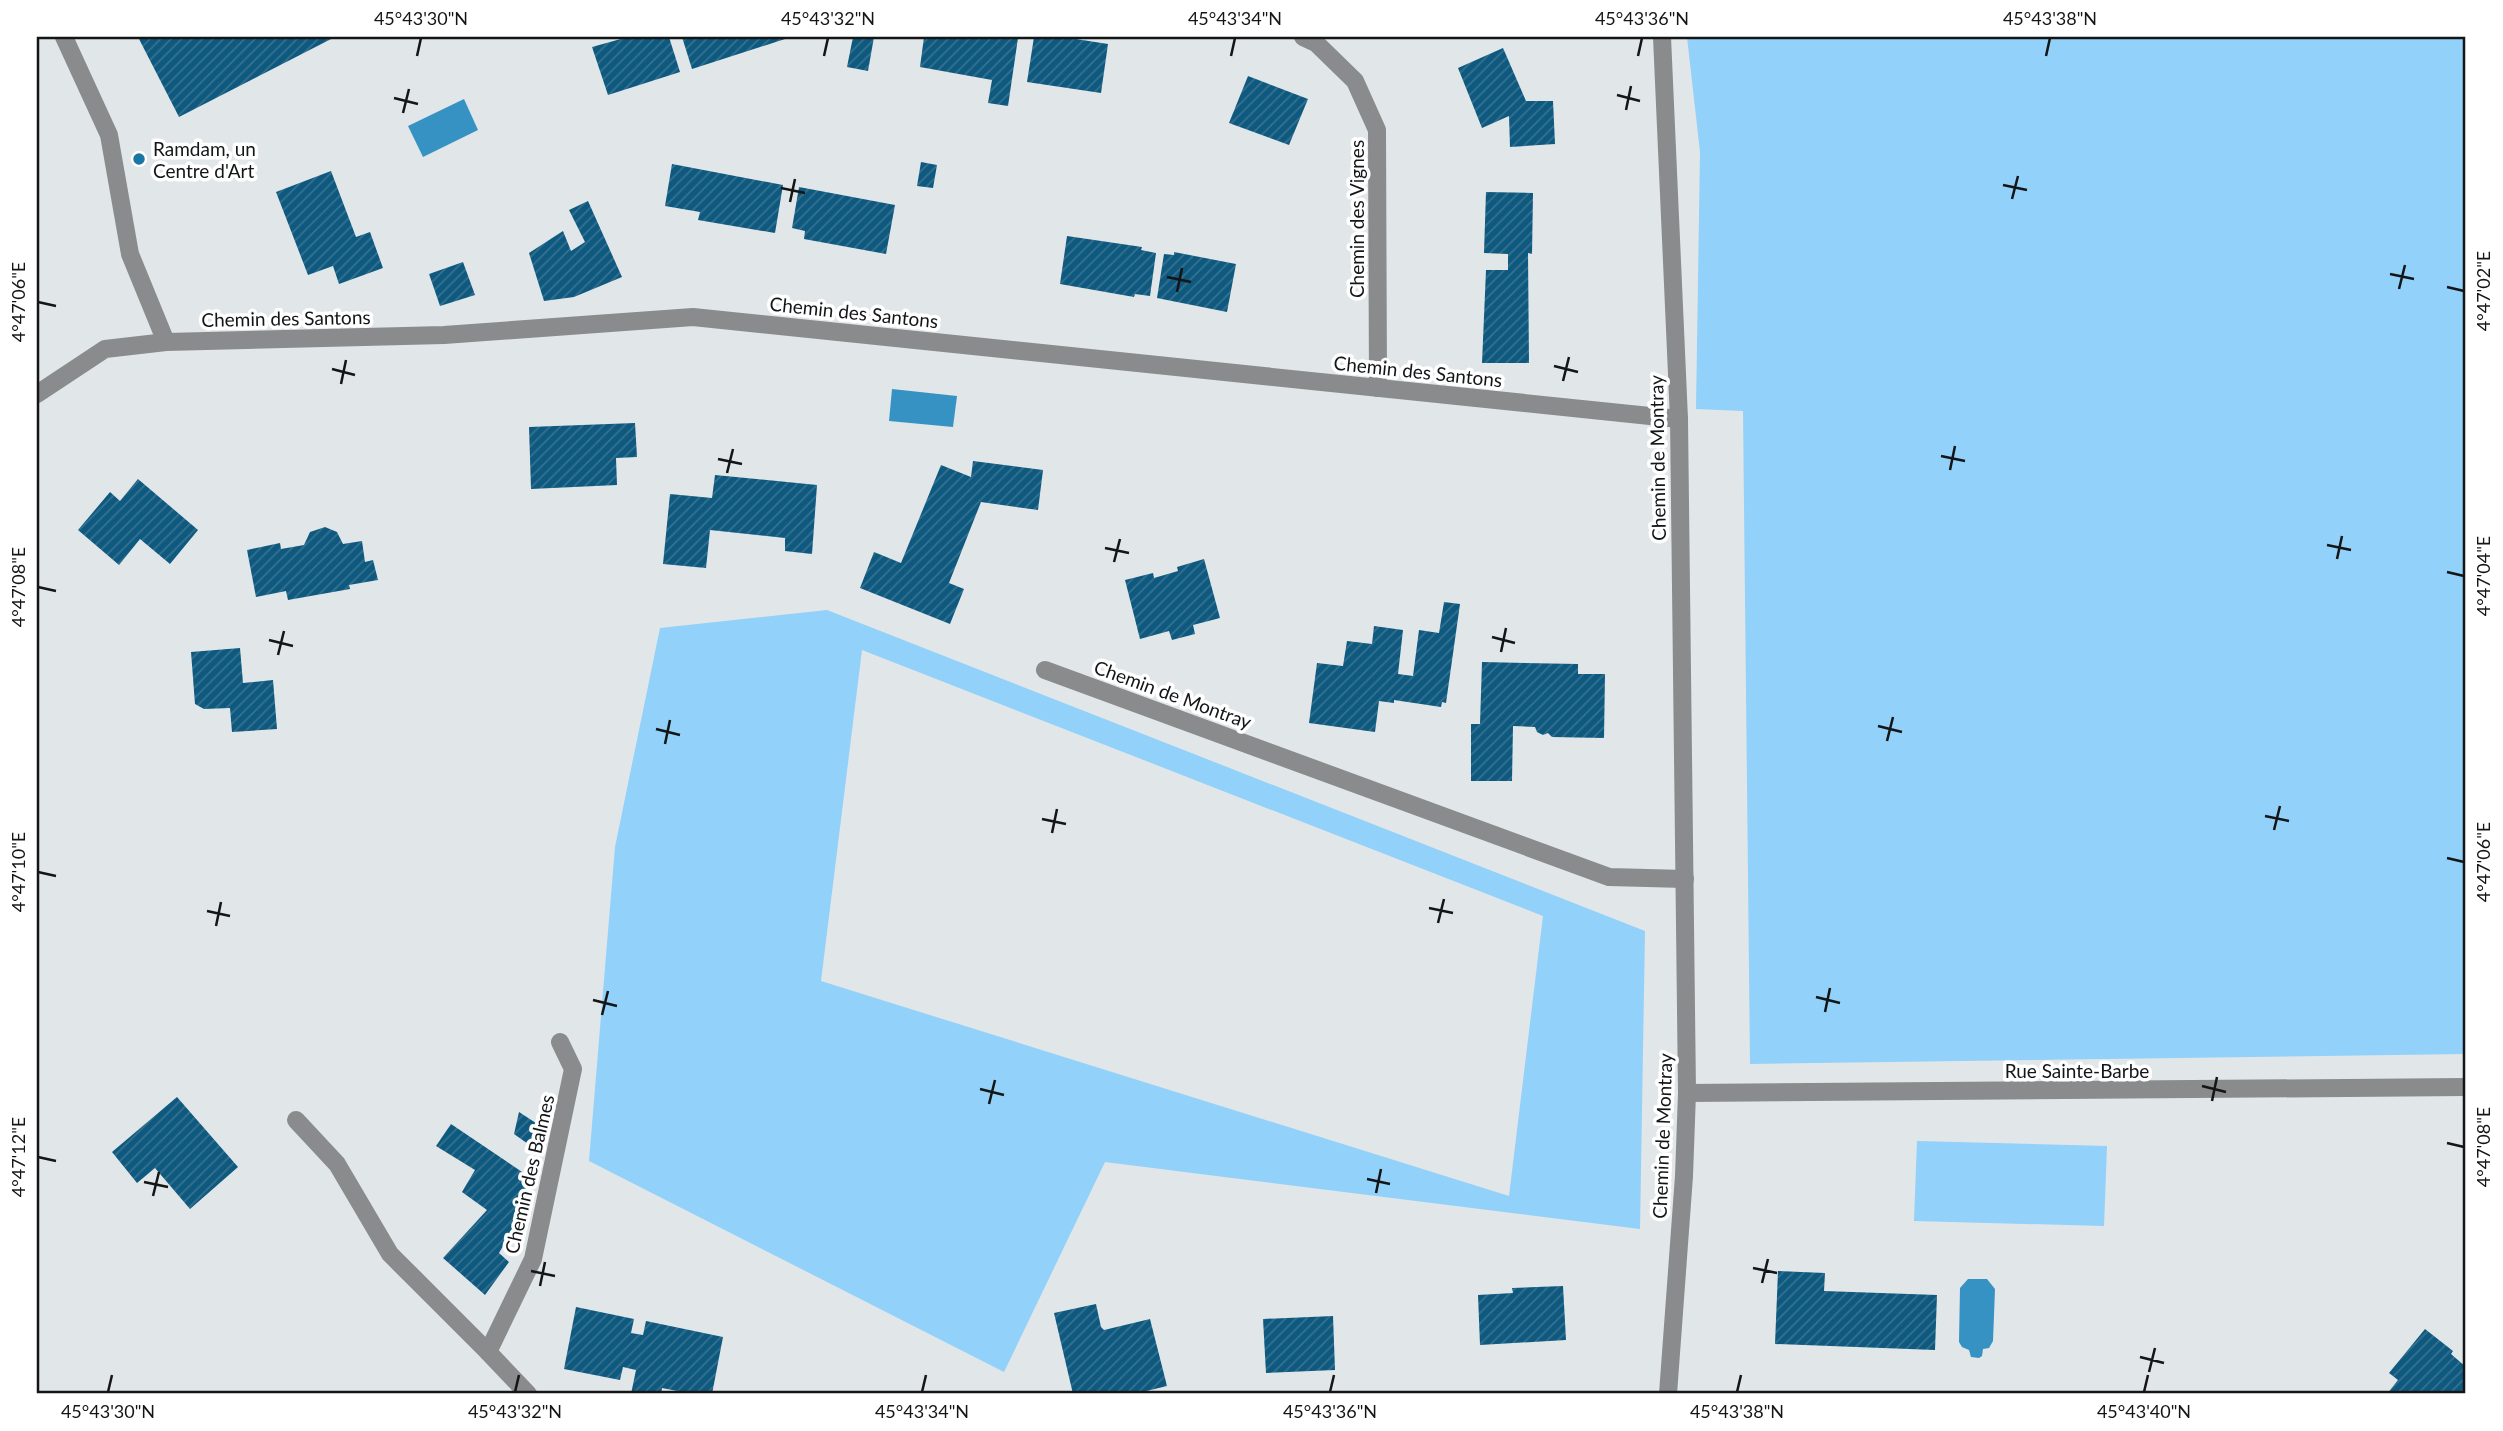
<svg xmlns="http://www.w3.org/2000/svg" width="2503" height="1431" viewBox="0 0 2503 1431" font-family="Lato,sans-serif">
	<defs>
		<pattern id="building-hatch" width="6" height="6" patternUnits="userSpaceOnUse" patternTransform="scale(1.75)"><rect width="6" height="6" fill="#0e597f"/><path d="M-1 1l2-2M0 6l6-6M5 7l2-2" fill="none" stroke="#38718e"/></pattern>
	</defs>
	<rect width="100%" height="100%" fill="#e1e6e9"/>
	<!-- green -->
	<g fill="#92d1f9" fill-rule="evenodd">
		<polygon points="1687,37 2466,37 2466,1054 1750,1064 1743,411 1696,409 1700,152"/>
		<path d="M827,610l818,321 -5,298 -535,-67 -101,210 -415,-211 26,-314 45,-219zM862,650l681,266 -34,280 -688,-215z"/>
		<polygon points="1917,1141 2107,1146 2104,1226 1914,1221"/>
	</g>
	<!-- water -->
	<g fill="#3792c4">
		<polygon points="464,99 478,130 423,157 408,126"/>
		<polygon points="892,389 957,396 953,427 889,421"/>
		<polygon points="1968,1279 1987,1279 1995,1289 1993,1341 1989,1348 1983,1349 1982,1356 1979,1358 1971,1357 1969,1350 1962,1347 1959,1342 1960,1288"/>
	</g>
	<!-- building -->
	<g fill="url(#building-hatch)">
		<polygon points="138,37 335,37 179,117"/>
		<polygon points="628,37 669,37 680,72 608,95 592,47"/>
		<polygon points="682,37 784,37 785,39 692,69"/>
		<polygon points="853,37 874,37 868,71 847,67"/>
		<polygon points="924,37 1018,38 1008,106 988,103 992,80 920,67"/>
		<polygon points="1034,37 1063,37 1108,44 1101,93 1027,82"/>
		<polygon points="1503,48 1526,101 1553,101 1555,144 1510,147 1509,116 1482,128 1458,68"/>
		<polygon points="1248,76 1308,99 1289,145 1229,123"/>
		<polygon points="921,162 937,165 933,188 917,186"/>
		<polygon points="672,164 783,185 775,233 698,220 700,212 665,206"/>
		<polygon points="331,171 356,237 370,232 383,268 339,284 333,266 308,275 276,192"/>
		<polygon points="799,187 895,205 886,254 804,239 805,231 792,228"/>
		<polygon points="1486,192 1533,193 1532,254 1528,253 1529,363 1482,363 1486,270 1508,270 1508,254 1484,253"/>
		<polygon points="588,201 622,277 574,297 544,301 529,253 563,231 571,251 585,242 569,210"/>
		<polygon points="1067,236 1142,247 1141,250 1156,253 1150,296 1135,294 1134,297 1060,284"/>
		<polygon points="1174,252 1236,264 1227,312 1157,298 1164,254 1174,255"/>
		<polygon points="463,262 475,295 440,306 429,274"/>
		<polygon points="635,423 637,457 616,458 617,485 531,489 529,427"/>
		<polygon points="973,461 1043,470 1038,510 981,502 949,583 964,589 950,624 860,588 874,552 901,563 941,465 971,477"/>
		<polygon points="715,475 817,485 812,554 785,551 785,538 710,530 706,568 663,564 670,494 712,498"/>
		<polygon points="138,479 198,530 170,564 140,539 119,565 78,530 110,492 120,501"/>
		<polygon points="325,527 337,532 343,544 362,541 365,562 373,560 378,580 349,585 350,589 288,600 286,591 256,597 247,550 280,543 281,549 304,545 310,532"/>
		<polygon points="1204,559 1220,618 1193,625 1195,634 1172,640 1169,631 1140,639 1125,580 1153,573 1154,578 1178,571 1177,567"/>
		<polygon points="1444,602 1460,604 1446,703 1442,702 1441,707 1394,700 1394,703 1379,701 1375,732 1309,723 1317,663 1343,666 1347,641 1372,644 1374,626 1403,630 1398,674 1413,676 1419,630 1439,633"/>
		<polygon points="240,648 243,683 273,680 277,729 232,732 230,708 204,709 195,704 191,652"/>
		<polygon points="1482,662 1578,664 1578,674 1605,674 1604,738 1552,737 1548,733 1543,735 1537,732 1535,727 1513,726 1512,781 1471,781 1471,724 1480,724"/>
		<polygon points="177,1097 238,1167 190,1209 155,1168 137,1183 112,1152"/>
		<polygon points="519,1112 542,1127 538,1151 514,1134"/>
		<polygon points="451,1124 531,1178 514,1227 499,1253 509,1262 485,1295 443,1258 487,1210 462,1192 475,1170 436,1146"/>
		<polygon points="1778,1271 1825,1273 1824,1291 1937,1295 1935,1350 1775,1344"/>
		<polygon points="1563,1286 1566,1340 1480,1345 1478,1295 1513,1293 1512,1288"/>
		<polygon points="1096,1304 1101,1327 1104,1330 1150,1319 1167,1386 1134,1394 1073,1394 1054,1313"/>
		<polygon points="576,1307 634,1319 631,1333 643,1335 646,1321 723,1337 712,1394 693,1394 662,1388 661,1394 631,1394 636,1370 623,1367 620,1380 564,1369"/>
		<polygon points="1333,1316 1335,1370 1266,1373 1263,1319"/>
		<polygon points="2425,1329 2453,1351 2451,1354 2466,1367 2466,1394 2387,1394 2398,1380 2389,1373"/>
	</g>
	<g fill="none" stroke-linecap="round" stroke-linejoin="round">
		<!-- service -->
		<polyline stroke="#898b8c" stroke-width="18" points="64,37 109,135 130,254 166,342"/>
		<!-- minor -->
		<g stroke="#898b8c" stroke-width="18">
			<polyline points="1303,37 1316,43 1355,81 1377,130 1378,388"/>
			<polyline points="1662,37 1679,419 1687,1093 1684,1176 1668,1394"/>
			<polyline points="37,394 105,349 166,342 444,335 693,317 1679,419"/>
			<polyline points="1045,670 1609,877 1685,879"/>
			<polyline points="1687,1093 2466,1087"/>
			<polyline points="296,1120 337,1164 390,1254 488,1352 528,1394"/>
			<polyline points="488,1352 533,1259 573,1069 560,1042"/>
		</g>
	</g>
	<!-- ticks -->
	<path fill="none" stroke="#131516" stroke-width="2.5" d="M417,56l4,-18M824,56l4,-18M1231,56l4,-18M1638,56l4,-18M2046,56l4,-18M1617,95l23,6M394,98l24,6M1626,110l5,-24M403,113l6,-24M2003,185l24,5M781,188l24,5M2012,199l6,-23M790,202l5,-23M2390,274l24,5M1167,277l24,5M2447,287l17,4M2399,289l6,-24M1177,292l5,-24M38,302l18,4M1554,366l24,6M332,369l23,6M1563,381l6,-24M341,384l5,-24M1941,456l24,5M718,459l24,5M1950,470l5,-24M727,473l6,-24M2327,545l24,5M1105,548l24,5M2337,559l5,-23M1114,562l6,-23M2447,572l17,4M38,587l18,4M1492,637l23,6M269,640l24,6M1501,652l5,-24M278,655l6,-24M1878,726l24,6M656,729l24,6M1887,741l6,-24M665,744l5,-24M2265,816l24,5M1042,819l24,5M2274,830l6,-24M1052,833l5,-24M2447,858l17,4M38,872l18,4M1429,908l24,5M207,911l23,5M1438,923l6,-24M216,926l5,-24M1816,997l24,6M593,1000l24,6M1825,1012l5,-24M602,1015l6,-24M2202,1086l24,6M980,1089l24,6M2212,1101l5,-24M989,1104l6,-24M2447,1143l17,4M38,1157l18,4M1367,1179l23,5M144,1182l24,5M1376,1193l5,-24M153,1196l6,-24M1753,1268l24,5M531,1271l24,5M1762,1283l6,-24M540,1286l5,-24M2140,1357l24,6M2149,1372l6,-24M108,1392l4,-17M515,1392l4,-17M922,1392l4,-17M1330,1392l4,-17M1737,1392l4,-17M2144,1392l4,-17"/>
	<!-- markers -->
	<circle fill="#1b76a4" stroke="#fff" stroke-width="2.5" cx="139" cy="159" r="7"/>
	<g text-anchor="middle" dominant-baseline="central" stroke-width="7" stroke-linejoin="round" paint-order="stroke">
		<!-- poi labels -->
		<g font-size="19" fill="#131516" stroke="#fff" text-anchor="start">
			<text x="153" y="148">Ramdam, un<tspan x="153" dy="22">Centre d'Art</tspan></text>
		</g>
		<!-- street labels -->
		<g font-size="19" fill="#131516" stroke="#fff">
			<text transform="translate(1356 219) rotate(-90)">Chemin des Vignes</text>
			<text transform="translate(854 312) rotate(6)">Chemin des Santons</text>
			<text transform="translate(286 318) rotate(-1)">Chemin des Santons</text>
			<text transform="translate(1418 371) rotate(6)">Chemin des Santons</text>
			<text transform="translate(1657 458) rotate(-91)">Chemin de Montray</text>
			<text transform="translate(1173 694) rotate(20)">Chemin de Montray</text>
			<text x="2077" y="1070">Rue Sainte-Barbe</text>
			<text transform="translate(1662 1136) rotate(-88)">Chemin de Montray</text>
			<text transform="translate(529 1174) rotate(-77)">Chemin des Balmes</text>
		</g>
	</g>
	<!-- border -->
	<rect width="2503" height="1431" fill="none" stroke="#ffffff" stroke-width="77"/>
	<rect x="38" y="38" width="2426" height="1354" fill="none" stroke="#131516" stroke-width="2.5"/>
	<g font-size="18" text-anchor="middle" fill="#131516">
		<text x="421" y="25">45°43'30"N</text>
		<text x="828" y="25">45°43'32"N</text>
		<text x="1235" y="25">45°43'34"N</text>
		<text x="1642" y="25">45°43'36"N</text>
		<text x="2050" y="25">45°43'38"N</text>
		<text transform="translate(2484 291) rotate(-90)" y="6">4°47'02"E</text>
		<text transform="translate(19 302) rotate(-90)" y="6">4°47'06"E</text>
		<text transform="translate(2484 576) rotate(-90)" y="6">4°47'04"E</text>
		<text transform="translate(19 587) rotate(-90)" y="6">4°47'08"E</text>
		<text transform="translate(2484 862) rotate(-90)" y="6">4°47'06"E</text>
		<text transform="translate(19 872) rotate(-90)" y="6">4°47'10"E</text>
		<text transform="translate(2484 1147) rotate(-90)" y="6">4°47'08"E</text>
		<text transform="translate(19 1157) rotate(-90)" y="6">4°47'12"E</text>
		<text x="108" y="1418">45°43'30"N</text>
		<text x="515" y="1418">45°43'32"N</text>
		<text x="922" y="1418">45°43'34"N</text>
		<text x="1330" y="1418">45°43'36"N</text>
		<text x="1737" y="1418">45°43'38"N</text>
		<text x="2144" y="1418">45°43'40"N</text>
	</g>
</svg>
